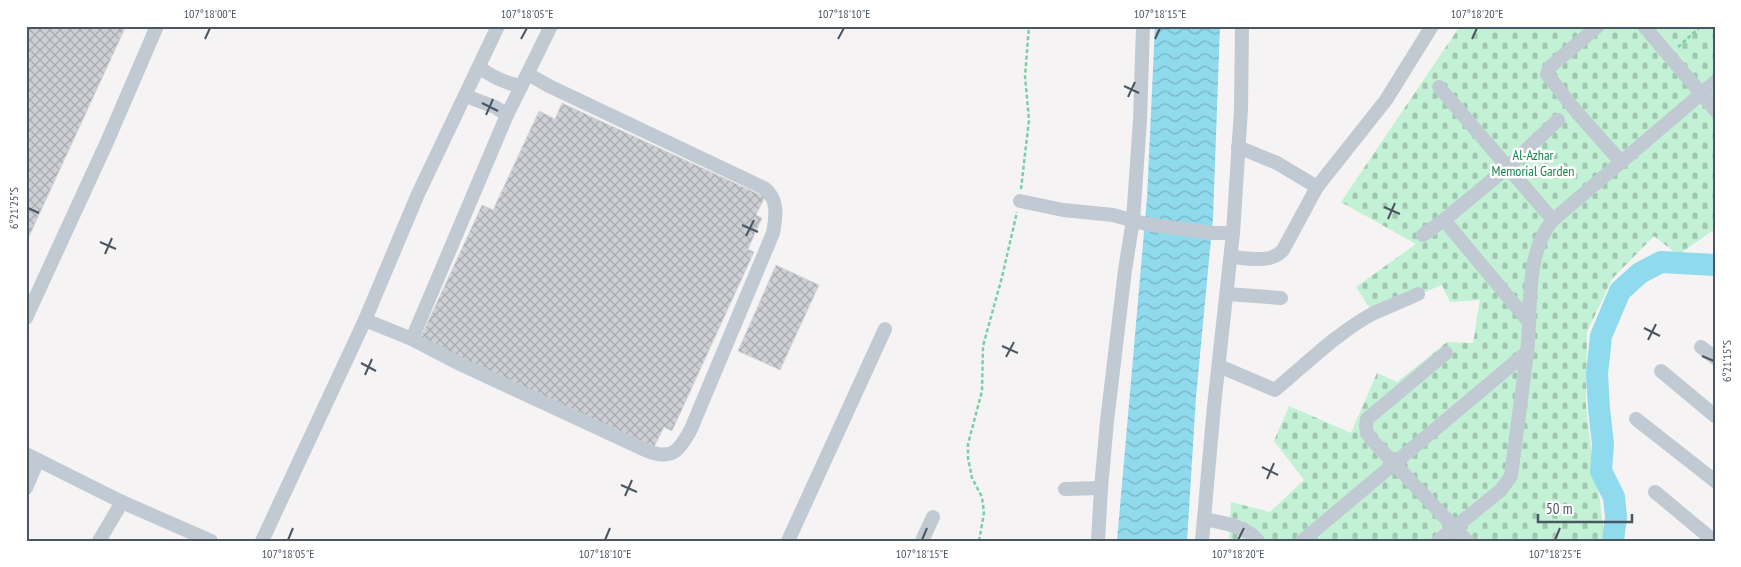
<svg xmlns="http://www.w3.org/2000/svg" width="1741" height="567" viewBox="0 0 1741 567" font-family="'PT Sans Narrow',sans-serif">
	<defs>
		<pattern id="cemetery-stones" width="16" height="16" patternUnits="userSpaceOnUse" patternTransform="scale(1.25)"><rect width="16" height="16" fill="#c3f1d5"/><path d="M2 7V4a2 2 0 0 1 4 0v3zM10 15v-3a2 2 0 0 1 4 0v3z" fill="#a0c6b0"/></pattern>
		<pattern id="water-waves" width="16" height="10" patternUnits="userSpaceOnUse" patternTransform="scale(1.25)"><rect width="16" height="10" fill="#90daee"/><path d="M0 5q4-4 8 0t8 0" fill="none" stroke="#78b4c4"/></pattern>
		<pattern id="building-cross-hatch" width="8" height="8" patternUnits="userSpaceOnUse" patternTransform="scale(1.25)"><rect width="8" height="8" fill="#cdcfd5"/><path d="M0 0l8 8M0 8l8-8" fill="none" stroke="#a8abb0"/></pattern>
	</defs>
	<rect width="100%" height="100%" fill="#f5f3f3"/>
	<!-- cemetery -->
	<polygon fill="url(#cemetery-stones)" points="1460,26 1715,26 1715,229 1678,255 1654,236 1612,279 1587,332 1586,405 1592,457 1600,500 1604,536 1602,541 1229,541 1231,502 1270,512 1304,480 1274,441 1289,406 1351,433 1377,373 1397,382 1447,342 1473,343 1480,300 1450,302 1442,285 1373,313 1356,287 1416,244 1341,202"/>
	<!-- water -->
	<polygon fill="url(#water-waves)" points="1155,26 1220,26 1213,218 1196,397 1187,541 1117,541 1147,198"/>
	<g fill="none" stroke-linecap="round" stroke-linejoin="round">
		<!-- river -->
		<polyline stroke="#90daee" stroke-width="22" points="1613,541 1616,517 1614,497 1601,471 1603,444 1599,409 1597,374 1601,336 1620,291 1640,273 1661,262 1715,265"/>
	</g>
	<!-- building -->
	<g fill="url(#building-cross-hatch)" stroke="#d7d9de">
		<polygon points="26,26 126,26 26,243"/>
		<polygon points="562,103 765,197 756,215 762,218 748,249 754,252 672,431 664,427 654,447 420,339 482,205 493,210 539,111 555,119"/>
		<polygon points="776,265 819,285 780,370 738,351"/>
	</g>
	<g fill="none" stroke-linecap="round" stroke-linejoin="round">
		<!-- path -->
		<g stroke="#7ad0a6" stroke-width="2.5" stroke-dasharray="4 2.5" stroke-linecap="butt">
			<polyline points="1678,47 1701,26"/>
			<polyline points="1021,189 1029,120 1025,76 1029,26"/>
			<polyline points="979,541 984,513 982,497 972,478 968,458 968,444 982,391 983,346 1002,277 1017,212"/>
		</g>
		<!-- minor -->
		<g stroke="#c1cad2" stroke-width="14">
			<polyline points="1598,26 1550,67 1547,74 1575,110 1621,162"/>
			<polyline points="1644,26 1715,110"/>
			<path d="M479,67c13,10 25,16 42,19"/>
			<path d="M528,74l21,12 215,102c15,11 12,29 9,45l-82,196c-12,23 -20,32 -46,21l-185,-86 -48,-25 95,-224 44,-89"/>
			<polyline points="1439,87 1553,220"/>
			<polyline points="466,96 495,107 507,115"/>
			<polyline points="1317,187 1386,100 1432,26"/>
			<polyline points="1020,201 1063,210 1113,215 1146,224 1213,233 1233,233"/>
			<polyline points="1444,220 1508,167 1558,120"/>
			<polyline points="1423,235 1444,220 1529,322"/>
			<path d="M1231,257c17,1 40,7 52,-7l34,-63 -40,-24 -39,-16"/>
			<polyline points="1227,294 1281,298"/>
			<polyline points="26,318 107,142 157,26"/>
			<polyline points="365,320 412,339"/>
			<polyline points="1701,347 1715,358"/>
			<polyline points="1446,353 1367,419 1366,426 1367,433 1373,441 1467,541"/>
			<path d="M1219,366l56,24c31,-26 61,-56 97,-76 15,-7 31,-13 46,-20"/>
			<polyline points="1661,371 1715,416"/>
			<polyline points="1636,419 1715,481"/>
			<polyline points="26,454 122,502 211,541"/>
			<polyline points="26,488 38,460"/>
			<polyline points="1065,489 1101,488"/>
			<polyline points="1655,492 1714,541"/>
			<path d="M1205,519c18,4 42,7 53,22"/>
			<polyline points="99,541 122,502"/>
			<polyline points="262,541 365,320 418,194 498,26"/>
			<polyline points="788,541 885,329"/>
			<polyline points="922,541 933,517"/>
			<polyline points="1098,541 1101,488 1107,421 1125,270 1133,220 1140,120 1143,26"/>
			<polyline points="1202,541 1214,406 1233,233 1241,109 1242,26"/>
			<polyline points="1302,541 1527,352"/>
			<path d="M1438,541l63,-51 10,-14c5,-41 11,-82 16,-123 5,-41 -3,-100 26,-133l162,-138"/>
		</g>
	</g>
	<!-- ticks -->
	<path fill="none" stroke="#4a5661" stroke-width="2" d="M205,39l5,-11M521,39l6,-11M838,39l6,-11M1155,39l5,-11M1472,39l5,-11M1124,86l15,7M1128,97l7,-15M482,103l16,8M486,115l7,-16M1384,207l16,7M28,208l11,5M1388,219l7,-16M742,225l16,7M746,236l8,-16M100,242l16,7M105,254l7,-16M1644,328l16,8M1648,340l8,-16M1002,346l16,7M1702,356l12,5M1006,357l8,-15M361,363l15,8M365,375l7,-16M1262,467l16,8M1267,479l7,-16M621,485l16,7M625,496l7,-16M288,540l5,-12M605,540l5,-12M922,540l5,-12M1238,540l6,-12M1555,540l5,-12"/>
	<g text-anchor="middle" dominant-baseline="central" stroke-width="5" stroke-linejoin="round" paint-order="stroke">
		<!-- park labels -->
		<g font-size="14" fill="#17864f" stroke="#fff">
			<text x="1533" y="155">Al-Azhar<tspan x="1533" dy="16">Memorial Garden</tspan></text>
		</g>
	</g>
	<!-- border -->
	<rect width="1741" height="567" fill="none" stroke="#ffffff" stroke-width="55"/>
	<!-- scale -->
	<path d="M1538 514v8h94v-8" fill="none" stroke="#4a5661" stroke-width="2.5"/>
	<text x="1546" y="514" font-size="15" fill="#4a5661" stroke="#ffffff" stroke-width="4" paint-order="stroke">50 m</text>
	<rect x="28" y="28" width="1686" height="512" fill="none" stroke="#4a5661" stroke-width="2"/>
	<g font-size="12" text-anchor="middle" fill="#4a5661">
		<text x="210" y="18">107°18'00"E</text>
		<text x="527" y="18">107°18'05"E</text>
		<text x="844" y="18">107°18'10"E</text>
		<text x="1160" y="18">107°18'15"E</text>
		<text x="1477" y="18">107°18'20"E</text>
		<text transform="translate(14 208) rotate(-90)" y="4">6°21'25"S</text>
		<text transform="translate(1727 361) rotate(-90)" y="4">6°21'15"S</text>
		<text x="288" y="558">107°18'05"E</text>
		<text x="605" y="558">107°18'10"E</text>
		<text x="922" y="558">107°18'15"E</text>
		<text x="1238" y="558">107°18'20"E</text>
		<text x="1555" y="558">107°18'25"E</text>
	</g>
</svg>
